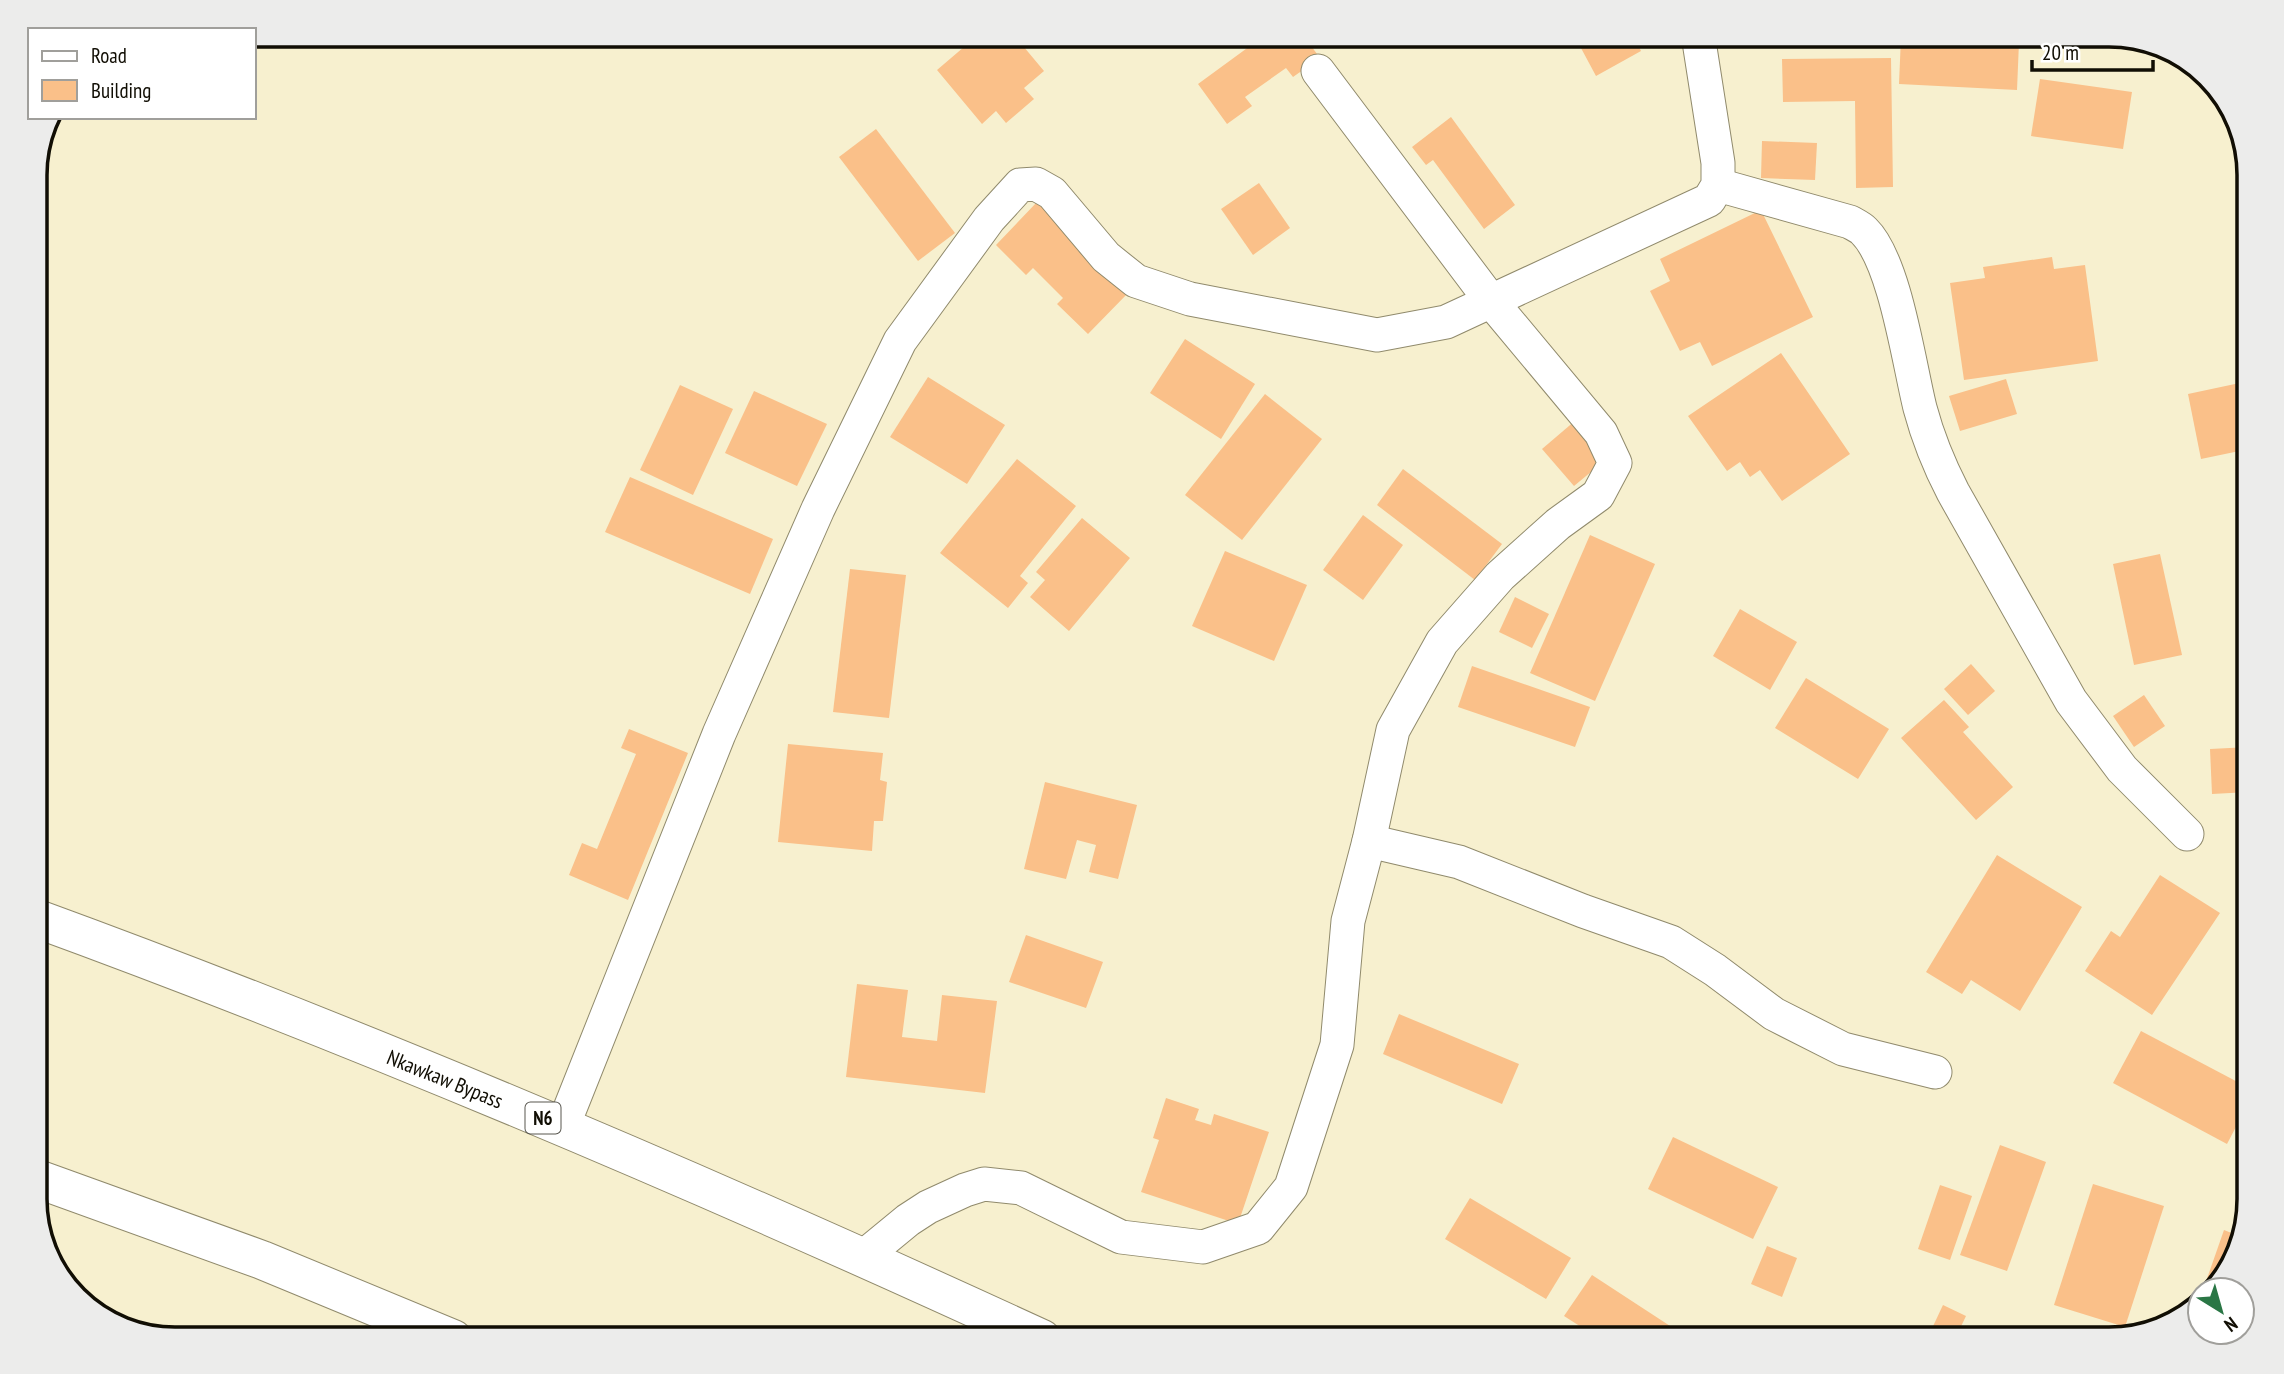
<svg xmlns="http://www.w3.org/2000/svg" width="2284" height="1374" viewBox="0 0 2284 1374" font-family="'PT Sans Narrow',sans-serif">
	<rect width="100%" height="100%" fill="#f7f0cf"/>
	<!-- building -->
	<g fill="#fac089">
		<polygon points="978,35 1014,35 1044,71 1024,88 1034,99 1006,123 996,111 982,124 937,70"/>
		<polygon points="1265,35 1303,35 1320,58 1293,77 1286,68 1245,97 1252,106 1227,124 1198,84"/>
		<polygon points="1574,35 1655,35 1638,45 1641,51 1596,76"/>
		<polygon points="1901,37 2019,42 2017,90 1899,84"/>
		<polygon points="1891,58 1893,187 1856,188 1855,101 1783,102 1782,59"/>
		<polygon points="2040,79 2132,92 2123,149 2031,136"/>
		<polygon points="1451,117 1515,205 1484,229 1433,160 1426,165 1412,147"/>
		<polygon points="876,129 955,233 918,261 839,157"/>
		<polygon points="1762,141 1817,143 1815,180 1761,178"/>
		<polygon points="1259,183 1290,228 1253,255 1221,209"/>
		<polygon points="1037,202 1129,292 1088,334 1057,304 1063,298 1033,268 1026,275 996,245"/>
		<polygon points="1761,210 1813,317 1712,366 1700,342 1680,351 1650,291 1670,281 1660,259"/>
		<polygon points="2052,257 2054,269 2085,265 2098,361 1964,380 1950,283 1985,278 1983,267"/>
		<polygon points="1185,339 1255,384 1221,439 1150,393"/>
		<polygon points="1781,353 1850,454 1782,501 1760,470 1750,477 1740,462 1727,471 1688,416"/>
		<polygon points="928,377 1005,425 967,484 890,437"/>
		<polygon points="2006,379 2017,414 1960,431 1949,396"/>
		<polygon points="2249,381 2249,449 2201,459 2188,394"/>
		<polygon points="680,385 733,409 693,495 640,470"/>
		<polygon points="754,391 827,424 797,486 725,453"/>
		<polygon points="1265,394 1322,439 1242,540 1185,495"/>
		<polygon points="1576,420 1609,457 1574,486 1542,449"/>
		<polygon points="1017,459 1076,506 1020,576 1028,583 1008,608 940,553"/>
		<polygon points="1403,469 1502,544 1475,580 1377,505"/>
		<polygon points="630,477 773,539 750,594 605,532"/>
		<polygon points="1363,515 1403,545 1363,600 1323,570"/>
		<polygon points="1082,518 1130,558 1069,631 1030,597 1045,580 1036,572"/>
		<polygon points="1590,535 1655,564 1595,701 1530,673"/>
		<polygon points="1225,551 1307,585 1274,661 1192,626"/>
		<polygon points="2160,554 2182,655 2134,665 2113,564"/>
		<polygon points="850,569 906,575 889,718 833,712"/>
		<polygon points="1515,597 1549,614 1532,648 1499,632"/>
		<polygon points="1740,609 1797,642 1770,690 1713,656"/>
		<polygon points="1971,664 1995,691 1968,715 1944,689"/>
		<polygon points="1472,666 1590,707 1575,747 1458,707"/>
		<polygon points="1806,678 1889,729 1858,779 1775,728"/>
		<polygon points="2144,695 2165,726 2134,747 2113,716"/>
		<polygon points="1944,700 1969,727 1963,732 2013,787 1976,820 1901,738"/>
		<polygon points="629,729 688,753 628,900 569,875 582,843 597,849 636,754 621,748"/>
		<polygon points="788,744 883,753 880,780 887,782 883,821 874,821 872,851 778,842"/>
		<polygon points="2249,747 2249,792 2212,794 2210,749"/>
		<polygon points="1045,782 1137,805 1118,879 1089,872 1096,845 1077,840 1066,879 1024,869"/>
		<polygon points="1997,855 2082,907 2020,1011 1971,980 1962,994 1926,972"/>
		<polygon points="2160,875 2220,913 2152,1015 2085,971 2111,931 2120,937"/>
		<polygon points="1026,935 1103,962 1086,1008 1009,982"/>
		<polygon points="857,984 908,990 902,1037 937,1041 942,995 997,1001 985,1093 846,1077"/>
		<polygon points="1399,1014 1519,1064 1502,1104 1383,1054"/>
		<polygon points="2141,1031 2249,1088 2249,1102 2227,1144 2113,1083"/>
		<polygon points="1166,1098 1199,1109 1195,1120 1211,1125 1214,1114 1269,1132 1238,1224 1141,1192 1159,1140 1153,1138"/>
		<polygon points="1673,1137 1778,1187 1753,1239 1648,1189"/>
		<polygon points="2000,1145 2046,1162 2007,1271 1960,1255"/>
		<polygon points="2093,1184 2164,1206 2125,1327 2054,1305"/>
		<polygon points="1940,1185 1972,1196 1950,1260 1918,1249"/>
		<polygon points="1470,1198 1571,1258 1546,1299 1445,1239"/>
		<polygon points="2224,1230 2239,1236 2230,1269 2209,1290 2203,1290"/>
		<polygon points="1767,1246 1797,1258 1782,1297 1751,1284"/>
		<polygon points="1592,1275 1690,1339 1600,1339 1564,1316"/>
		<polygon points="1943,1305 1966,1316 1955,1339 1927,1339"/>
	</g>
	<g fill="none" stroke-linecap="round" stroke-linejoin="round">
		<defs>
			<g id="minor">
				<path d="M1718,185l132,37c5,3 10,5 14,9 31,30 45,133 56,177 8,30 19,57 33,84l118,209 51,68 65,65"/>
				<polyline points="1369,841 1459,862 1583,911 1671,942 1715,970 1774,1014 1843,1049 1935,1072"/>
				<polyline points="563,1126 719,734 818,509 900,341 989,219 1020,185 1036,184 1052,193 1106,257 1136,281 1190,299 1377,335 1446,322 1709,200 1718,185 1718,163 1698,35"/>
				<polyline points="863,1257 908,1220 928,1207 965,1190 984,1184 1021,1188 1121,1237 1203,1247 1258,1228 1291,1187 1337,1045 1348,921 1369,841 1393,730 1442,642 1500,576 1558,524 1598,495 1615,463 1601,433 1491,301 1318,71"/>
			</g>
			<g id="trunk">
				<path d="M35,918c342,125 677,269 1007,421"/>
				<polyline points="35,1178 262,1260 453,1339"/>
			</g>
		</defs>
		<!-- minor casing -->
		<use href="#minor" stroke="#908a6c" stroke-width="35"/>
		<!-- trunk casing -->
		<use href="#trunk" stroke="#908a6c" stroke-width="40"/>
		<!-- minor -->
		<use href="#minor" stroke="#fff" stroke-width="33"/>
		<!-- trunk -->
		<use href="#trunk" stroke="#fff" stroke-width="38"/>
	</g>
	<g text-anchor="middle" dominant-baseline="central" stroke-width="6" stroke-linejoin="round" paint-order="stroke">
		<!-- shield labels -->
		<rect fill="#fff" stroke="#58564f" stroke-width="2" x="525.5" y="1102.5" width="35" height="31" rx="5"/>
		<g font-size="19" font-weight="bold" fill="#110e04">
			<text x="543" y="1118">N6</text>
		</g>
		<!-- street labels -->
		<g font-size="21" fill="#110e04" stroke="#fff">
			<text transform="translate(445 1079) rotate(22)">Nkawkaw Bypass</text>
		</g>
	</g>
	<!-- crop -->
	<path d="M0 0H2284V1374H0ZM175 47H2109A128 128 0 0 1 2237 175V1199A128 128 0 0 1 2109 1327H175A128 128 0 0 1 47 1199V175A128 128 0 0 1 175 47Z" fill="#ececeb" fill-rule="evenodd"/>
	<path fill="none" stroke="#110e04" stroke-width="3.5" d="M175 47H2109A128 128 0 0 1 2237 175V1199A128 128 0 0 1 2109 1327H175A128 128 0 0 1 47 1199V175A128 128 0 0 1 175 47Z"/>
	<!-- legend -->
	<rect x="28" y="28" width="228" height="91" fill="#ffffff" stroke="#a09f9b" stroke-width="2"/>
	<rect x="42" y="51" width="35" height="10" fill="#ffffff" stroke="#a09f9b" stroke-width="2"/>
	<text x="91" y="63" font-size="21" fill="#110e04">Road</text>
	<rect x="42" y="80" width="35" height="21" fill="#fac089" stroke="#a09f9b" stroke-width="2"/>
	<text x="91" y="98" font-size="21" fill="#110e04">Building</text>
	<!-- north arrow -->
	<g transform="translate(2221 1311) rotate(143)"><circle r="33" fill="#ffffff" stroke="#a09f9b" stroke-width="2"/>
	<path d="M0-5L12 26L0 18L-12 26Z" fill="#2a7645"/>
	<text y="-10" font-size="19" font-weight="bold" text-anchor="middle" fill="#110e04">N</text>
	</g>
	<!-- scale -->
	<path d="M2032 60v10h121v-10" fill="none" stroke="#110e04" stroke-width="3.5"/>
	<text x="2042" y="60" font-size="21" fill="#110e04" stroke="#ffffff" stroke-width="5" paint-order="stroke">20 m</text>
</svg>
